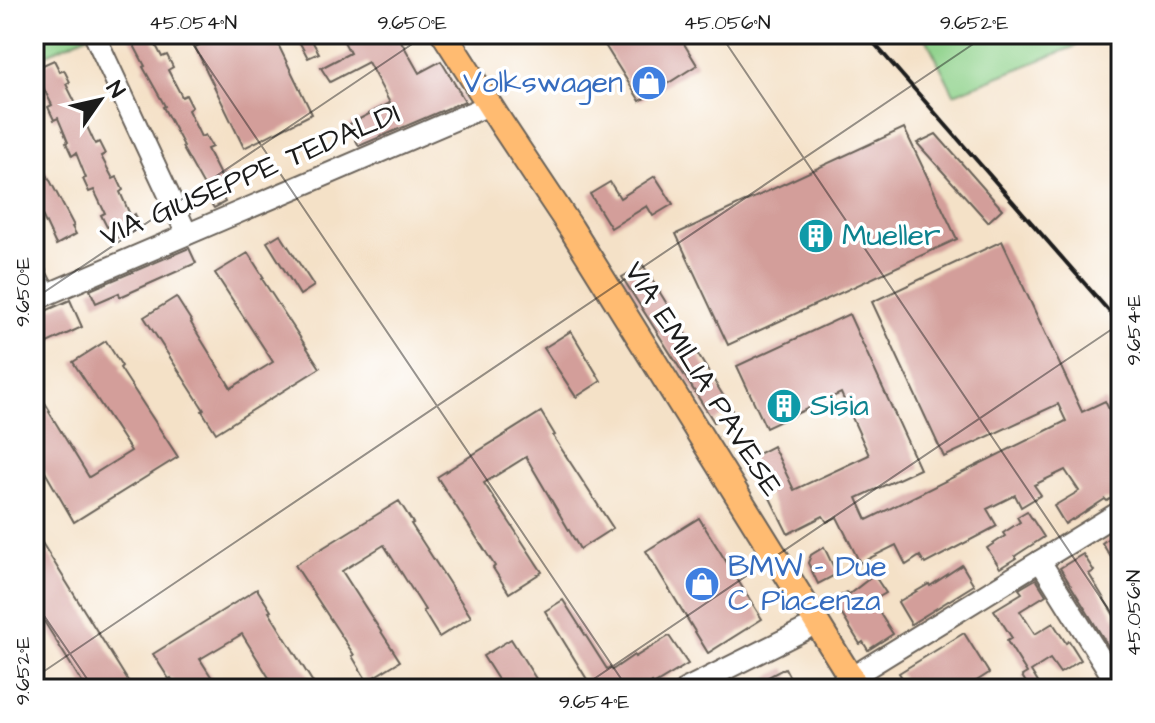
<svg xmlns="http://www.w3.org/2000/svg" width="1155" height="723" viewBox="0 0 1155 723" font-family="'Architects Daughter',sans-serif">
	<rect width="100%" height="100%" fill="#fff"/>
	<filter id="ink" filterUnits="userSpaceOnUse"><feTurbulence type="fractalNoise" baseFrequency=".0125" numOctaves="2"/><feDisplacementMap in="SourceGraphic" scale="16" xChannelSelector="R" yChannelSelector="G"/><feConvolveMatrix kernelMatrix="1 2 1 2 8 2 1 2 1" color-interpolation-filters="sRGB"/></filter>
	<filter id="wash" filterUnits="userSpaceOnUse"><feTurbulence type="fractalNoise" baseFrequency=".006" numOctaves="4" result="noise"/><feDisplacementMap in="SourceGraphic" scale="32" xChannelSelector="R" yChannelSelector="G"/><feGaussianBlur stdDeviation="1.8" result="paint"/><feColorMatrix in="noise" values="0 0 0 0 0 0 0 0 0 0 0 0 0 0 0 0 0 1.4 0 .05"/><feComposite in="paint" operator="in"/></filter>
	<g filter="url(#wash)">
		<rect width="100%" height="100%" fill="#f4e1c7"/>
		<!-- green -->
		<g fill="#8fd28b" stroke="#567754" stroke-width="2">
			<polygon points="34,34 91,34 34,60"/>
			<polygon points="924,34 1070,34 1076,46 954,94"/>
		</g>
		<g id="blocks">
			<!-- building -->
			<g fill="#d39e9a">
				<polygon points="128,34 150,34 162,57 167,55 173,67 168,70 182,97 186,95 192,107 188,110 201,137 205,135 212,147 207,149 221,177 225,174 231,187 220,192 225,202 214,208 208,199 202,187 204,186 182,147 184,146 163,107 165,106 143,67 145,66"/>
				<polygon points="221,34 273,34 312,114 244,148 195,47"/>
				<polygon points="295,34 308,34 319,53 308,58"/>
				<polygon points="340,34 397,34 419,73 441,61 465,101 359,146 348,125 390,103 368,62 330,82 321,68 350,53"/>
				<polygon points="598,34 678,34 697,65 640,101"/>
				<polygon points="54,60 60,72 64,70 70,82 66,84 78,108 82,106 88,118 84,120 95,144 99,142 105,154 101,156 113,179 117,177 123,190 120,192 131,217 135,214 141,227 117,238 111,226 107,227 101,215 105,213 94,190 89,192 83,179 86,178 76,153 72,156 66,143 68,142 58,118 54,120 48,107 52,105 40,81 34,85 34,69"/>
				<polygon points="904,128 957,239 728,345 676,234"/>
				<polygon points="936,134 1002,209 988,222 917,143"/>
				<polygon points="34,150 74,226 72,227 76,234 56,245 34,198"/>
				<polygon points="655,176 673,204 653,216 647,206 611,228 590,194 610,182 620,198"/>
				<polygon points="280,234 314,286 300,295 267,242"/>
				<polygon points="1002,241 1082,412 1105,401 1121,434 1121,441 1113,446 1121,457 1121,492 1107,501 1105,499 1073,520 1072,519 1065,524 1054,506 1079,491 1065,470 1034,485 1041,495 1021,507 1015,495 987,509 997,526 925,564 920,556 906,565 896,545 860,563 837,517 827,522 823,516 788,534 750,458 773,446 794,490 869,455 841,393 766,428 737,366 849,314 920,469 857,498 867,520 1066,421 1058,404 944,457 872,302"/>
				<polygon points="189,248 196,263 120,297 119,293 96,303 90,290"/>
				<polygon points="248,253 264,278 262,279 320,368 216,433 202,411 204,410 144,317 176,297 192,322 191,323 231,388 273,362 215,273"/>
				<polygon points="643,265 732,410 714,422 622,277"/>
				<polygon points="70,300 82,327 34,349 34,316"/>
				<polygon points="571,331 601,381 576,397 544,348"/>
				<polygon points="106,341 122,366 120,368 178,457 74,522 34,453 34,385 50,411 49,412 89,477 131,451 73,362"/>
				<polygon points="541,412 555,435 553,436 613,528 580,549 526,457 484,483 542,572 509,593 493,568 495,566 437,477"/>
				<polygon points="399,501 413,523 411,524 471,617 439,637 423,611 425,610 384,545 342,571 400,661 367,681 352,656 354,655 295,565"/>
				<polygon points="1027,511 1044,537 1015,556 1016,558 1000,568 987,548 1005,536 1003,533 1020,522 1017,517"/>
				<polygon points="699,518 762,619 708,653 646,551"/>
				<polygon points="34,530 133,689 86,689 34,605"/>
				<polygon points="1116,533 1121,540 1121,573 1102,543"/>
				<polygon points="824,547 837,574 818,584 808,563 811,555"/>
				<polygon points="1083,554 1094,571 1089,574 1121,627 1121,642 1110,649 1060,568"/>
				<polygon points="962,565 974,585 911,624 898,602 929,584 930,586"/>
				<polygon points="874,575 886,593 872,601 893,634 868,650 863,642 860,644 833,600 847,592 848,595"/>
				<polygon points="1036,579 1046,595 1020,611 1035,634 1053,623 1066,643 1069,641 1081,660 1060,673 1050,659 1031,671 1042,689 1030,689 1022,676 1027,673 1007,641 1012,638 994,610 1022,593 1019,589"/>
				<polygon points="257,589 271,611 269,612 317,689 276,689 242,634 200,659 219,689 178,689 171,678 169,679 153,654"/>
				<polygon points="563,600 607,669 610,667 612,670 634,655 635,657 669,636 688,664 653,685 652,683 643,689 593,689 545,611"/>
				<polygon points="964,633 989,673 964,689 909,689 899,673"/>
				<polygon points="511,639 538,682 528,689 504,689 483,656"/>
				<polygon points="785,668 796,689 746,689"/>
			</g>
		</g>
	</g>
	<g filter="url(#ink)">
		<use href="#blocks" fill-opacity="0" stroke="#686158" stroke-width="2"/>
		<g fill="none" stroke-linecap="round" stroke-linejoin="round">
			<defs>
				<g id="minor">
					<polyline points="94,34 187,234"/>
					<polyline points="34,271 46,295"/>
					<polyline points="34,300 489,105"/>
					<polyline points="1040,561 1120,689"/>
					<polyline points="839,685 1121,511"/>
					<polyline points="686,689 804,630"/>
				</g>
				<polyline id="major" points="444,34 501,123 571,228 858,689"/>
			</defs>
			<!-- minor casing -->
			<use href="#minor" stroke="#686158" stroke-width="24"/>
			<!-- major casing -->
			<use href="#major" stroke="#686158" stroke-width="28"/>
			<!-- minor -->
			<use href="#minor" stroke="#fff" stroke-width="20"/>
			<!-- major -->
			<use href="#major" stroke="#ffbb71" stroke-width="24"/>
			<!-- rail -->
			<polyline stroke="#1c1c1c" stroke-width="4" points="866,34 1121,325"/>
		</g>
	</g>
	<!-- ticks -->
	<path fill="none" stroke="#1c1c1c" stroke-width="2" stroke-opacity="0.45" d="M186,34l442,655M720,34l401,594M34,299l393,-265M34,601l60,88M34,678l954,-644M579,689l542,-366"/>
	<!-- icons -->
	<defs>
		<symbol id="shop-disc" viewBox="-11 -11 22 22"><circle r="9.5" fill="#3f7fe0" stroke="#fff"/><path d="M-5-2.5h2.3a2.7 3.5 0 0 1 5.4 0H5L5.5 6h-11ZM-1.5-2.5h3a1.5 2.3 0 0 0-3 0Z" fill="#fff"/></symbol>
		<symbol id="building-disc" viewBox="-11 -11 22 22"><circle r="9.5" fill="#0f9aa8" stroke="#fff"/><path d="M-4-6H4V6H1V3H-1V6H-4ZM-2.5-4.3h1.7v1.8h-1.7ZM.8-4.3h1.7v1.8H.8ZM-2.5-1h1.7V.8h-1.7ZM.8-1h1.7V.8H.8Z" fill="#fff"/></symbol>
	</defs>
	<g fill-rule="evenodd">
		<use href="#shop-disc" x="629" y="63" width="40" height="40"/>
		<use href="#building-disc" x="796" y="216" width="40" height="40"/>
		<use href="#building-disc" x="764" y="386" width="40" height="40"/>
		<use href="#shop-disc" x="682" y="564" width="40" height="40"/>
	</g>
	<g text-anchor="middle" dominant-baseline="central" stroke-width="7" stroke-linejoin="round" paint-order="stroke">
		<!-- shop labels -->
		<g font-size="30" fill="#366cbe" stroke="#fff" text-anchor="end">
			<text x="623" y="83">Volkswagen</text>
			<text x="728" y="567" text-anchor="start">BMW - Due<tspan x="728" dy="34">C Piacenza</tspan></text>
		</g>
		<!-- street labels -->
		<g font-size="30" fill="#1c1c1c" stroke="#fff">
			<text transform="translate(250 175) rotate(-23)">VIA GIUSEPPE TEDALDI</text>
			<text transform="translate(703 379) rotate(58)">VIA EMILIA PAVESE</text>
		</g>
		<!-- culture labels -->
		<g font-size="30" fill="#0d838f" stroke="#fff" text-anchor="start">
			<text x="842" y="236">Mueller</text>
			<text x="810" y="406">Sisia</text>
		</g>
	</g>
	<!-- margin -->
	<rect width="1155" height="723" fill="none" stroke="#fff" stroke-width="88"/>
	<!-- north arrow -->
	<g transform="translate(100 100) rotate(56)" stroke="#ffffff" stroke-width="6" paint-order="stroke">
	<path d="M0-6L14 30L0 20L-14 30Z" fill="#1c1c1c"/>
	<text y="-12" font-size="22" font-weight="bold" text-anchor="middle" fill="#1c1c1c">N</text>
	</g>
	<rect x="44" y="44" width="1067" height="635" fill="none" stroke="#1c1c1c" stroke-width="3"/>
	<g font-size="20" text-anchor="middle" fill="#1c1c1c">
		<text x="193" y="29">45.054°N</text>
		<text x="412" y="29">9.650°E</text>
		<text x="727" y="29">45.056°N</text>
		<text x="974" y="29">9.652°E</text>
		<text transform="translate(22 292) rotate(-90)" y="7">9.650°E</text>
		<text transform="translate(1133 330) rotate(-90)" y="7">9.654°E</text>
		<text transform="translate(1133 613) rotate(-90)" y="7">45.056°N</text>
		<text transform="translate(22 671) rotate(-90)" y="7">9.652°E</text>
		<text x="594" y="708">9.654°E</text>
	</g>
</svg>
